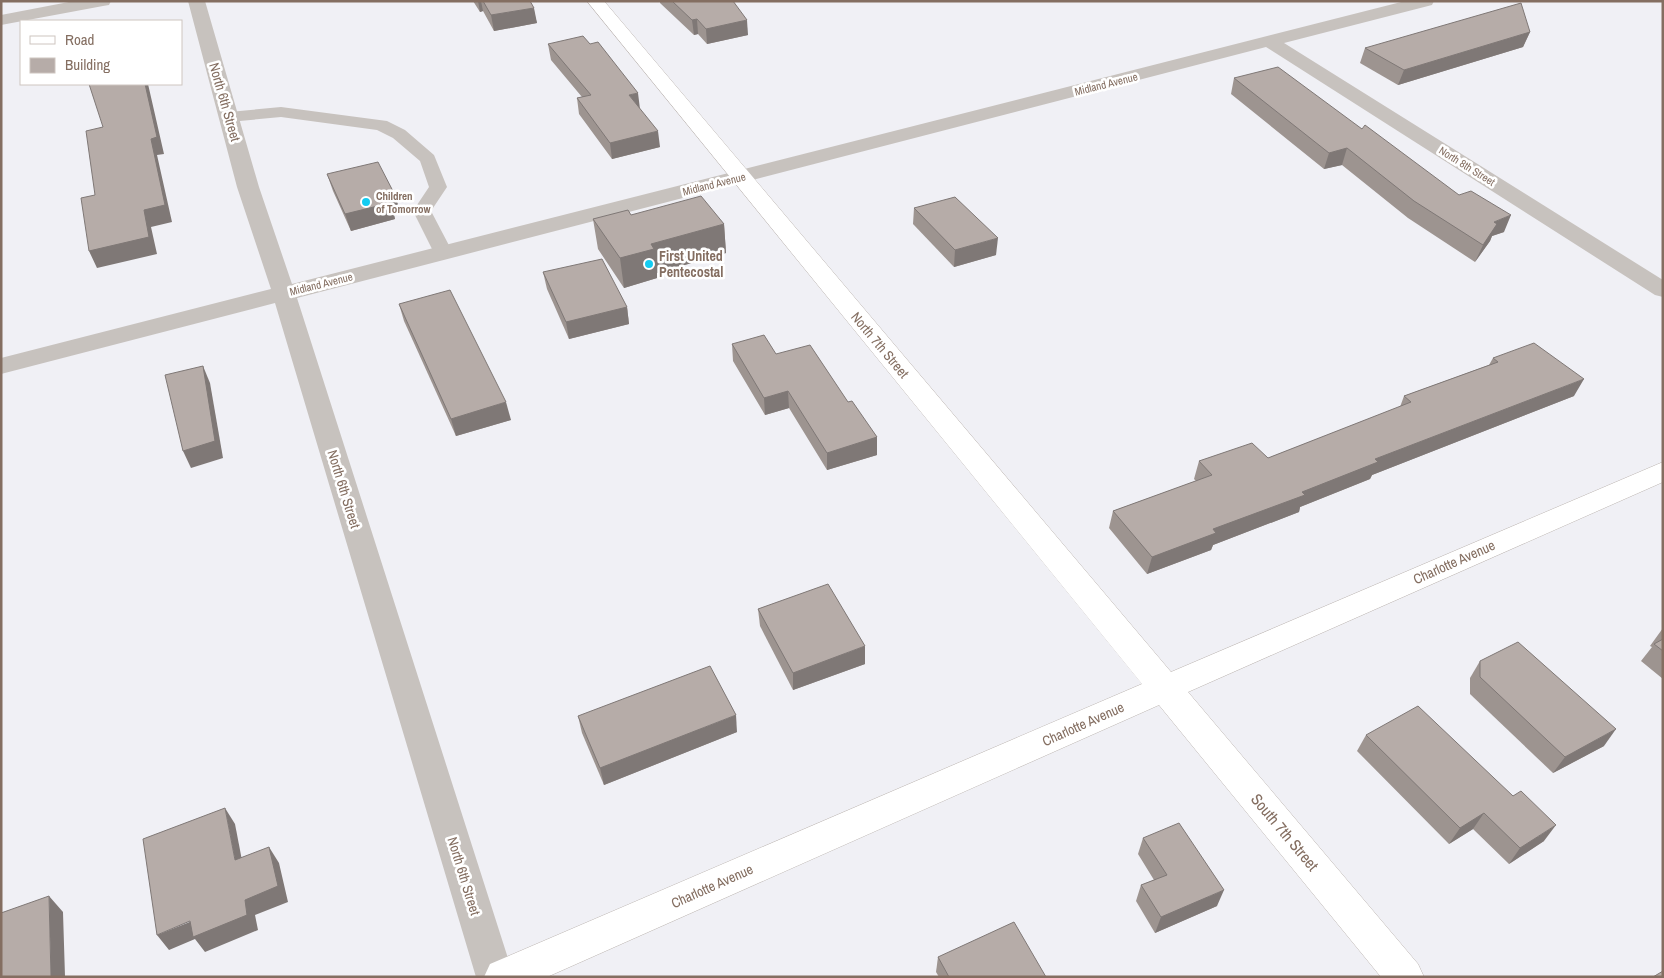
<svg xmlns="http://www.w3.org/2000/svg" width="1664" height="978" viewBox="0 0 1664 978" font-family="'Archivo Narrow',sans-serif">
	<rect width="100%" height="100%" fill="#f0f0f5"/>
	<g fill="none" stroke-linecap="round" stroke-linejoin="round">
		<defs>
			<polygon id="secondary" points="587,1 604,1 1171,672 1663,462 1663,482 1188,692 1418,964 1424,977 1381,977 1159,705 547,977 484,977 490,964 1142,684"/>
		</defs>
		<!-- secondary casing -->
		<use href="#secondary" stroke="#bcb5b1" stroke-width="1"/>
		<!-- lane -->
		<polygon fill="#c7c2be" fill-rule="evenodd" points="281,107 387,121 405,130 434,155 447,187 431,211 453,253 450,257 443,259 436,257 413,211 429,187 420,161 393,138 377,130 281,117 229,122 223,121 221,117 223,113 229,112"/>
		<!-- street -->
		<g fill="#c7c2be" fill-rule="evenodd">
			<polygon points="74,1 111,1 109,5 103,6 1,25 1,15"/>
			<polygon points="188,1 205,1 259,187 292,284 1405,1 1434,1 1432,5 1284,43 1663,280 1663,297 1655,295 1266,47 297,298 514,977 476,977 275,303 1,374 1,358 271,289 237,187"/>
		</g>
		<!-- secondary -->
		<use href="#secondary" fill="#fff" fill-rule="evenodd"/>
	</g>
	<!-- wall -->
	<g fill="#9d9490">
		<polygon points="473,1 530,1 537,23 494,31 483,11 480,12"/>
		<polygon points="660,1 733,1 748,35 707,44 698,34 694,35 660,3"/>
		<polygon points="1530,32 1523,47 1398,85 1360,63 1365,48"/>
		<polygon points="548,44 590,44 640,109 660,147 612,159 579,114 577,98 582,97 551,60"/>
		<polygon points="1234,78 1362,129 1504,232 1492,236 1490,241 1475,262 1408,218 1342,165 1324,169 1231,94"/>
		<polygon points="327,174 396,197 400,214 394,215 395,219 351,231 333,191"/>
		<polygon points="914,208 996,255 954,267 913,224"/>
		<polygon points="631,215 724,224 726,253 657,273 657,278 624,288 598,249 593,219"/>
		<polygon points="543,272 627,307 629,324 569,339 547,289"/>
		<polygon points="399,304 511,420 456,436 404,321"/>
		<polygon points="732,344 776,354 848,402 877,437 877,455 827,470 789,408 765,415 733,361"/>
		<polygon points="1493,358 1574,396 1372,475 1370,479 1300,507 1299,512 1213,545 1211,550 1147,574 1109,528 1113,511 1196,481 1194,479 1199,461 1268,458 1400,407 1404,396 1489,365"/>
		<polygon points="758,609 865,664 793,690 760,626"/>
		<polygon points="1663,628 1663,679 1641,661 1652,647 1650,646"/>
		<polygon points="1480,661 1604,746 1553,773 1470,694 1470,678"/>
		<polygon points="578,716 737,732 604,785 582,733"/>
		<polygon points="1366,735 1544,841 1509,864 1473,829 1449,844 1357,751"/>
		<polygon points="1143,838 1217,906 1155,933 1136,901 1141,885 1154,880 1138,854"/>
		<polygon points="938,957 1046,977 939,977 936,972"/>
	</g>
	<!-- shaded-wall -->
	<g fill="#7f7876">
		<polygon points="478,1 481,1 483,11 480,12"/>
		<polygon points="534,8 537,23 494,31 491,15"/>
		<polygon points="697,19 698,34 694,35 692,20"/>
		<polygon points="747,20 748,35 707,44 706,29"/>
		<polygon points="1530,32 1523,47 1398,85 1404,70"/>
		<polygon points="145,84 148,84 164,154 157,155 172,222 151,227 157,254 97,268 89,251 144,210 151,139"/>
		<polygon points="638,93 640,109 629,95"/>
		<polygon points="658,131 660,147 612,159 610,143"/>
		<polygon points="1347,148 1342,165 1324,169 1329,153"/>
		<polygon points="396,197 400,214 394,215 395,219 351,231 345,214"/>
		<polygon points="1511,215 1504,232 1492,236 1490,241 1475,262 1494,222"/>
		<polygon points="724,224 726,253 657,273 657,278 624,288 620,258 651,244"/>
		<polygon points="998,238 996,255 954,267 955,250"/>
		<polygon points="627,307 629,324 569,339 566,322"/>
		<polygon points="203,366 210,383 223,458 191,468 183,451"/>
		<polygon points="1584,379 1574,396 1372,475 1370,479 1300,507 1299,512 1213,545 1211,550 1147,574 1152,557 1213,529 1375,459"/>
		<polygon points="788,391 789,408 765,415 764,398"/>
		<polygon points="506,402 511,420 456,436 451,419"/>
		<polygon points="877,437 877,455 827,470 827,453"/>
		<polygon points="865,646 865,664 793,690 793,673"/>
		<polygon points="736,715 737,732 604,785 600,768"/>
		<polygon points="1616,729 1604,746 1553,773 1565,757"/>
		<polygon points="225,808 235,824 245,876 235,860"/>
		<polygon points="1484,813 1473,829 1449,844 1460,828"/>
		<polygon points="1556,825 1544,841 1509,864 1520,848"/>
		<polygon points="269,847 279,863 288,902 255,915 258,930 205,952 195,939 169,950 157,935 245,900"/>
		<polygon points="1224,890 1217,906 1155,933 1161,917"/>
		<polygon points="49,896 63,912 65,977 51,977"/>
	</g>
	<!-- building -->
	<g fill="#b6aca8" stroke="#7f7876">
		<polygon points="483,1 530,1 534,8 491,15"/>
		<polygon points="672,1 733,1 747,20 706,29 697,19 692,20"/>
		<polygon points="1521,3 1530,32 1404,70 1365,48"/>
		<polygon points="583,36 590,44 598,42 638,93 629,95 658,131 610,143 577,98 591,95 548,44"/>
		<polygon points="1278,67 1362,129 1365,125 1459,195 1471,191 1511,215 1494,222 1497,224 1483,245 1414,201 1347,148 1329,153 1234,78"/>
		<polygon points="89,84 145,84 157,137 151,139 165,205 144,210 149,237 89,251 81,198 95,195 86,131 103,127"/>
		<polygon points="378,162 396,197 388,199 390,203 345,214 327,174"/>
		<polygon points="701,196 724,224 651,244 654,249 620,258 593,219 628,210 631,215"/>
		<polygon points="955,197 998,238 955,250 914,208"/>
		<polygon points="602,259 627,307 566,322 543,272"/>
		<polygon points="450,290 506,402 451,419 399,304"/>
		<polygon points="764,335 776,354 810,345 848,402 852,401 877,437 827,453 788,391 764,398 732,344"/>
		<polygon points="1534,343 1584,379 1375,459 1378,462 1302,492 1305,495 1213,529 1216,533 1152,557 1113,511 1212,475 1199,461 1252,443 1268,458 1411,402 1404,396 1498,362 1493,358"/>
		<polygon points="203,366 215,441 183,451 165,375"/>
		<polygon points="828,584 865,646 793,673 758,609"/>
		<polygon points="1663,639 1663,651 1654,644"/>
		<polygon points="1518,642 1616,729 1565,757 1480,677 1480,661"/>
		<polygon points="710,666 736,715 600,768 578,716"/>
		<polygon points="1418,706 1513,796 1521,791 1556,825 1520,848 1484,813 1460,828 1366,735"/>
		<polygon points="225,808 235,860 269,847 278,886 245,900 247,915 193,937 190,921 157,935 143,839"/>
		<polygon points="1179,823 1224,890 1161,917 1141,885 1167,875 1143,838"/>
		<polygon points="49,896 51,977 1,977 1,913"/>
		<polygon points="1014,922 1046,977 949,977 938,957"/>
		<polygon points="1663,971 1663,977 1653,977"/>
	</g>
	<!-- markers -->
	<g fill="#13ccf2" stroke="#fff" stroke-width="2">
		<circle cx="366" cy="202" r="5"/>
		<circle cx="649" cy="264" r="5"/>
	</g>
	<g text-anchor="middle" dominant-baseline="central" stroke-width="5" stroke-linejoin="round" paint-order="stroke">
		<!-- far-street labels -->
		<g font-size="11" fill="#846e61" stroke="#fff">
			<text transform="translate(1106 84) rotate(-14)">Midland Avenue</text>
			<text transform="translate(1467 166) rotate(32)">North 8th Street</text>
			<text transform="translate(714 184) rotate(-14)">Midland Avenue</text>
			<text transform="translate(321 284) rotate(-14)">Midland Avenue</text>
		</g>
		<!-- far-poi labels -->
		<g font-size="11" font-weight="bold" fill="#846e61" stroke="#fff" text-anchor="start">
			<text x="376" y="196">Children<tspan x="376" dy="13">of Tomorrow</tspan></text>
		</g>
		<!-- street labels -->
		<g font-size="14" fill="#846e61" stroke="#fff">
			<text transform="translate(225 102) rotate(74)">North 6th Street</text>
			<text transform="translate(880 345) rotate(50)">North 7th Street</text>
			<text transform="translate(344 489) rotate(73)">North 6th Street</text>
			<text transform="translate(1454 562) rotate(-24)">Charlotte Avenue</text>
			<text transform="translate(1083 724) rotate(-24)">Charlotte Avenue</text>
			<text transform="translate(464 876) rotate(73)">North 6th Street</text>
			<text transform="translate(712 886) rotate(-24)">Charlotte Avenue</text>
		</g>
		<!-- poi labels -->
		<g font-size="14" font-weight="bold" fill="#846e61" stroke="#fff" text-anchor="start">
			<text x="659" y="256">First United<tspan x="659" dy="16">Pentecostal</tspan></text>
		</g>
		<!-- near-street labels -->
		<g font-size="16" fill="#846e61" stroke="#fff">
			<text transform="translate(1285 832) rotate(50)">South 7th Street</text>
		</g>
	</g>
	<!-- border -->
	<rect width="1664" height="978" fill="none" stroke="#846e61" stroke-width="5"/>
	<!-- legend -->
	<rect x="20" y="20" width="162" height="65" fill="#ffffff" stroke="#cec5c0"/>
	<rect x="30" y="36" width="25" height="8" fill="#ffffff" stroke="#cec5c0"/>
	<text x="65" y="45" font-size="15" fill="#846e61">Road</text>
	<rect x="30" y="58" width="25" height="15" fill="#b6aca8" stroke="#cec5c0"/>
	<text x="65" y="70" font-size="15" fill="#846e61">Building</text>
</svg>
